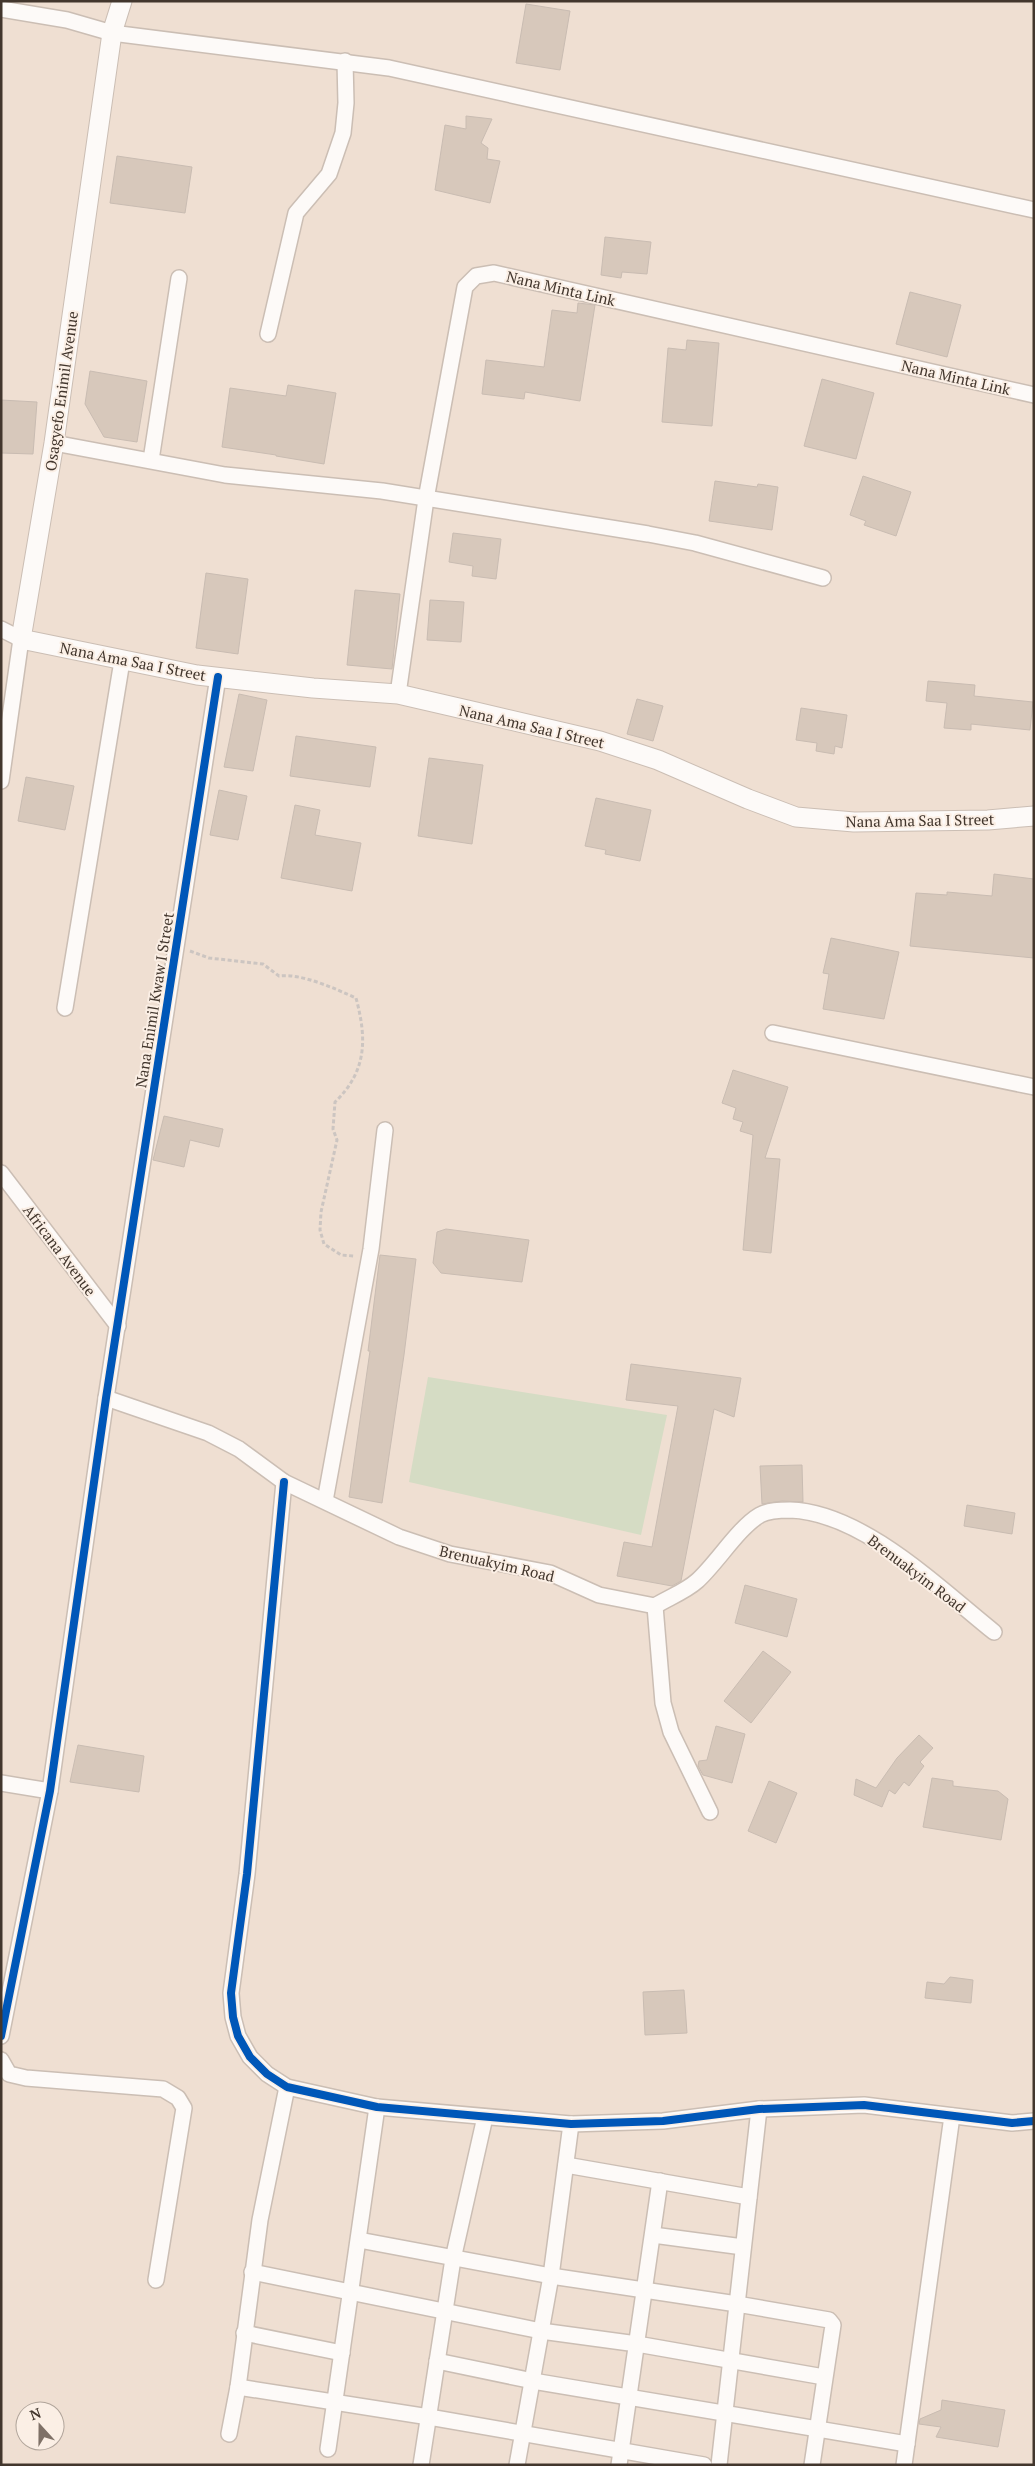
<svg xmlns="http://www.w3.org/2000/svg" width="1035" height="2466" viewBox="0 0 1035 2466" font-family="'PT Serif',serif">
	<rect width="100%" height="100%" fill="#efdfd2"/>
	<!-- green -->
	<polygon fill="#d5dcc4" points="428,1377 667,1415 641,1535 409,1482"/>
	<!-- building -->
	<g fill="#d7c8bb" stroke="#c9bcb2">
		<polygon points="526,4 570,11 560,70 516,63"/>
		<polygon points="466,116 492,119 481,143 488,148 487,159 500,161 490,203 435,190 445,125 466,129"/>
		<polygon points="117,156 192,167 185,213 110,203"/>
		<polygon points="605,237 651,242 647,274 622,272 621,278 601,275"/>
		<polygon points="910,292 961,305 947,357 896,344"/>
		<polygon points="578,303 595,305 580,401 525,392 524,399 482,394 486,360 544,367 552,310 577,313"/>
		<polygon points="687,340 719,343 712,426 662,422 668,348 686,350"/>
		<polygon points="90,371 147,381 137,442 104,437 85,404"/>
		<polygon points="822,379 874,393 856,459 804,446"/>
		<polygon points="288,385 336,393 324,464 276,456 276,455 222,447 230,388 286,396"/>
		<polygon points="1,400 37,402 33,454 1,453"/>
		<polygon points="863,476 911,492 896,536 864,525 866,521 850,515"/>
		<polygon points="715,481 757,487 758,484 778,487 772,530 709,521"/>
		<polygon points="453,533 501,539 496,579 472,576 473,566 449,562"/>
		<polygon points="206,573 248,579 238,654 196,648"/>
		<polygon points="355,590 400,594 392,669 347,665"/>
		<polygon points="430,600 464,602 461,642 427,640"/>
		<polygon points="928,681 975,685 974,696 1033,702 1030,730 971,724 971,730 944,728 947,703 926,701"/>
		<polygon points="239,694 267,700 253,771 224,767"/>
		<polygon points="637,699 663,706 653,741 627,734"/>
		<polygon points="801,708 847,715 842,748 835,746 834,754 816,751 817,743 796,740"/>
		<polygon points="296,736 376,747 370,787 290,776"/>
		<polygon points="429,758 483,765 472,844 418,836"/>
		<polygon points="26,777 74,786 65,830 18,821"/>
		<polygon points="219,790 247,796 238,840 210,835"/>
		<polygon points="596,798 651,810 640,861 605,854 606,850 585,846"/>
		<polygon points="295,805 320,810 315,835 361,843 352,891 281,878"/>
		<polygon points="994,874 1034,879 1034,958 910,946 916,893 947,895 947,892 992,896"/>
		<polygon points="831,938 899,952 884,1019 823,1009 829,974 823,973"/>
		<polygon points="733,1070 788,1087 765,1158 780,1159 771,1253 743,1250 753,1135 740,1131 743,1122 733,1119 736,1108 722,1103"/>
		<polygon points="164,1116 223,1129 219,1147 190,1140 184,1167 153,1160"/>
		<polygon points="446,1229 529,1240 522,1282 441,1273 433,1263 437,1232"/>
		<polygon points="380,1255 416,1259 404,1355 382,1503 349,1497 370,1351 368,1351"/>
		<polygon points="631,1364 741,1378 734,1417 714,1409 681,1581 672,1586 617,1576 624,1542 652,1547 678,1406 626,1400"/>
		<polygon points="802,1465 803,1502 782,1501 762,1504 760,1466"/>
		<polygon points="967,1505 1015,1513 1012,1534 964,1526"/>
		<polygon points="745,1585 797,1599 787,1637 735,1623"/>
		<polygon points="763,1651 791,1672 751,1723 724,1701"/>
		<polygon points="716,1726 745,1734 732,1783 703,1775 698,1766 699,1761 707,1760"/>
		<polygon points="919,1735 933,1748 920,1762 924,1766 909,1786 904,1782 895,1794 889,1790 882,1807 854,1795 856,1779 876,1788 897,1758"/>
		<polygon points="78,1745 144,1756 139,1792 70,1782"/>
		<polygon points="932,1778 953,1781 953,1786 998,1791 1008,1799 1001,1840 923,1827"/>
		<polygon points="769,1781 797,1793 776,1843 748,1831"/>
		<polygon points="950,1977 973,1980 971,2003 925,1998 927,1982 944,1984"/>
		<polygon points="684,1990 687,2033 645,2035 643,1992"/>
		<polygon points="942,2400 1005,2410 998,2447 936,2437 941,2427 919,2424 920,2419 941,2410"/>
	</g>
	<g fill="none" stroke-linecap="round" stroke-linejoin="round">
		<defs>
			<g id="minor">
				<polyline points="1,9 67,20 112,33 389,68 1034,210"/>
				<polyline points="268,334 296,213 329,174 343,133 346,103 345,61"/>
				<polyline points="54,443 225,475 382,491 648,534 695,543 823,578"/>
				<polyline points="151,460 179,278"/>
				<polyline points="1,629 21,639 1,781"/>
				<polyline points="398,694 426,499 465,287 476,276 494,273 1034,395"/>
				<polyline points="65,1008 122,661"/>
				<polyline points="773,1033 1034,1087"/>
				<polyline points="1,1173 118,1326"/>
				<path d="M106,1398l102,35 31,16 45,33 115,55 51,17 100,19 49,22 56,11c13,-8 31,-15 42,-25 20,-18 41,-53 63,-66 9,-5 20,-5 30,-5 72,2 149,78 204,122"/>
				<polyline points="284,1482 247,1874 231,1993 233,2017 238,2036 250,2057 267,2074 287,2087 377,2107 571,2124 663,2121 759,2109 864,2105 1012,2123 1034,2121"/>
				<polyline points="325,1501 371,1249 385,1130"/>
				<polyline points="655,1606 663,1703 671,1732 710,1812"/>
				<polyline points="1,1783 50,1791"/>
				<polyline points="1,2036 50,1791 106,1398 218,677"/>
				<polyline points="1,2060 9,2074 26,2078 163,2089 178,2098 184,2108 156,2280"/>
				<polyline points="566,2165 749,2197"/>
				<polyline points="653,2235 743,2247"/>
				<polyline points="359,2240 551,2276 737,2304 829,2320 833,2325 812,2465"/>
				<polyline points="252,2272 541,2331 637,2344 824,2377"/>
				<polyline points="244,2333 342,2353"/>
				<polyline points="437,2361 533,2381 907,2444"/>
				<polyline points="238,2387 429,2417 704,2465"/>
				<polyline points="229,2434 238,2387 260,2220 287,2087"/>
				<polyline points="328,2449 377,2107"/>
				<polyline points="421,2465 453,2259 485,2117"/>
				<polyline points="517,2465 551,2276 571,2124"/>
				<polyline points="619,2465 660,2181"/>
				<polyline points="719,2465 759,2109"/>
				<polyline points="904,2465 952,2116"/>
			</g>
			<polyline id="tertiary" points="122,1 112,33 54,443 21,639 197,675 313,688 398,694 476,712 600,741 658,760 748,799 796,817 854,822 988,820 1034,816"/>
		</defs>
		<!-- minor casing -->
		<use href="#minor" stroke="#cbbeb4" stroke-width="18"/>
		<!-- tertiary casing -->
		<use href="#tertiary" stroke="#cbbeb4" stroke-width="21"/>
		<!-- path -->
		<path stroke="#ccc5c1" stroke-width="3" stroke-dasharray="4 2.5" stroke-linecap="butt" d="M190,951l19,7 54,6 16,12c22,-3 57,13 77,22 11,41 11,73 -21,104l-2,27 4,11 -16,72 -1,18 4,14 17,11 13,1"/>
		<!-- minor -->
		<use href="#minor" stroke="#fdfaf8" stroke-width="15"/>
		<!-- tertiary -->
		<use href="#tertiary" stroke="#fdfaf8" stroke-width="19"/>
		<defs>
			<g id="cycleway">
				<polyline points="284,1482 247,1874 231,1993 233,2017 238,2036 250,2057 267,2074 287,2087 377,2107 571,2124 663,2121 759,2109 864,2105 1012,2123 1034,2121"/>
				<polyline points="1,2036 50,1791 106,1398 218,677"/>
			</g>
		</defs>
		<!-- cycleway casing -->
		<use href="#cycleway" stroke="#fbefe5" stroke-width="11"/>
		<!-- cycleway -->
		<use href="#cycleway" stroke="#0057b8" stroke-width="8"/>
	</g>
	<g text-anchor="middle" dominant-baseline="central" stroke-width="4" stroke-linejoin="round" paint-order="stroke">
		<!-- street labels -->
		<g font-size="15" fill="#42362d" stroke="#fbefe5">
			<text transform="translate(561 288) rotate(13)">Nana Minta Link</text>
			<text transform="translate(956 377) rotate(13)">Nana Minta Link</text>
			<text transform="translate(61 391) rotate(-82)">Osagyefo Enimil Avenue</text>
			<text transform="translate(133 661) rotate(11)">Nana Ama Saa I Street</text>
			<text transform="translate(532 726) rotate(13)">Nana Ama Saa I Street</text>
			<text transform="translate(920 820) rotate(-1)">Nana Ama Saa I Street</text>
			<text transform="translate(154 1000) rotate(-81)">Nana Enimil Kwaw I Street</text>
			<text transform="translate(60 1250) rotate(53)">Africana Avenue</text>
			<text transform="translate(497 1563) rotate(13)">Brenuakyim Road</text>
			<text transform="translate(917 1573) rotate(37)">Brenuakyim Road</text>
		</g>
	</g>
	<!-- border -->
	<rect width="1035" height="2466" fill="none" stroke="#42362d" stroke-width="5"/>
	<!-- north arrow -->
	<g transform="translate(40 2426) rotate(339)"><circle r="24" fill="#fbefe5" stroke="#b1a59b"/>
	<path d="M0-4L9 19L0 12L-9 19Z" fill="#7f7167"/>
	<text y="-8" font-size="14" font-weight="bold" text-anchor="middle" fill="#42362d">N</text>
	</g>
</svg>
